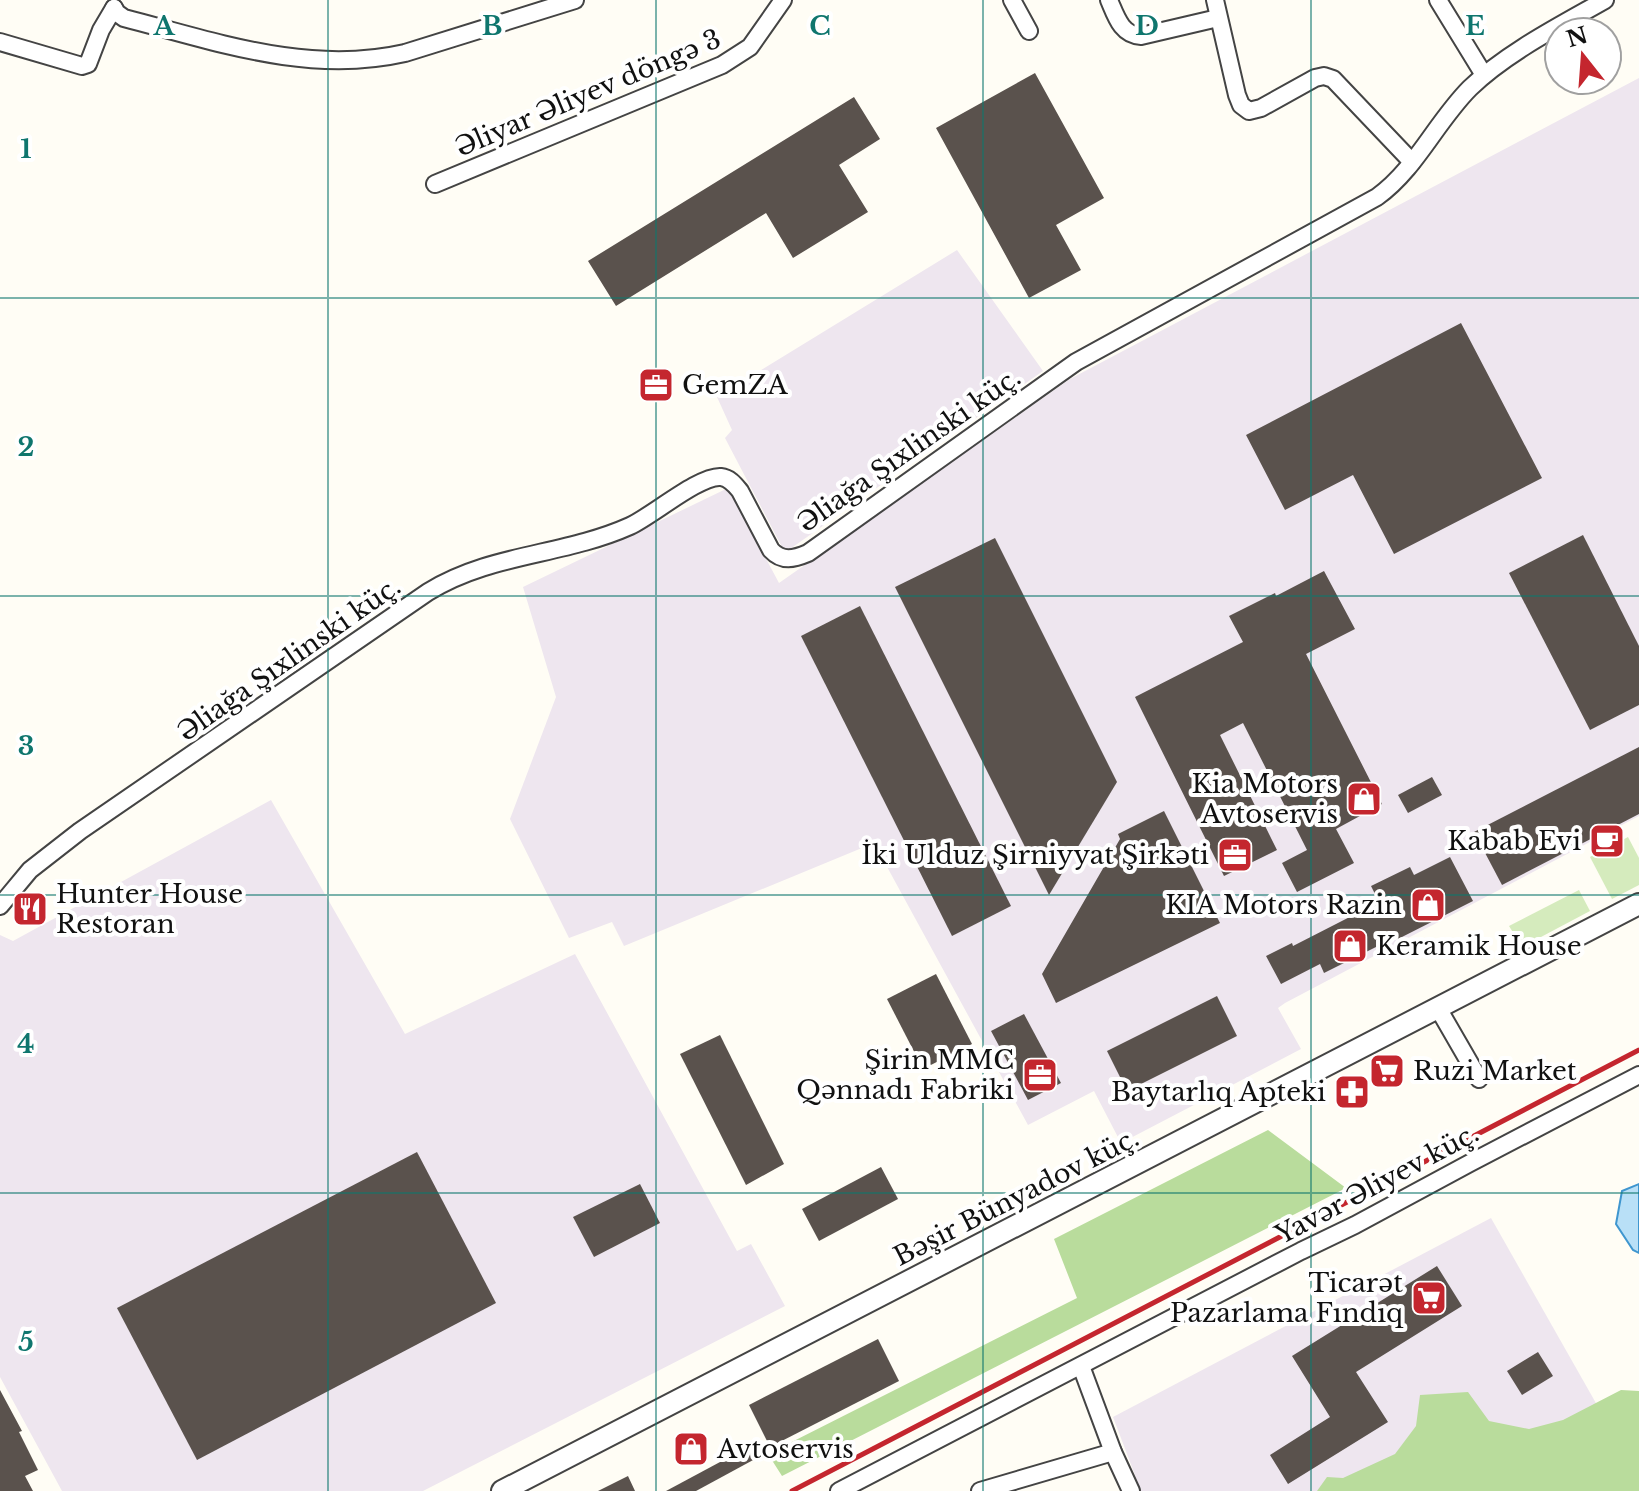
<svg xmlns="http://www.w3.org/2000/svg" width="1639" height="1491" viewBox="0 0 1639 1491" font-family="'Libre Baskerville',serif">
	<rect width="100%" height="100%" fill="#fffdf5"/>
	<!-- industrial -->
	<g fill="#eee6ef">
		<polygon points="1639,78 1639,816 1285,1003 1278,1008 1301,1049 1121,1143 1094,1091 1028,1125 874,843 624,946 612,922 569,938 510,819 556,697 523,587 728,488 779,583 1070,379"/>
		<polygon points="957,250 1043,371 790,549 782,547 725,438 732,430 717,397"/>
		<polygon points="271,800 405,1034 575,954 737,1251 751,1244 785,1306 423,1491 62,1491 0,1377 0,935 13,941"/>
		<polygon points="1491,1218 1639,1479 1628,1491 1141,1491 1113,1417"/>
	</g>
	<!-- green -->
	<g fill="#d5ebbd">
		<polygon points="1628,837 1639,858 1639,885 1612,899 1590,857"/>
		<polygon points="1579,890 1590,911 1522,947 1509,926"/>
	</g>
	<!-- forest -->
	<g fill="#b9dc9c">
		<polygon points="1268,1130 1346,1188 782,1476 768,1454 1077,1298 1054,1239"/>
		<polygon points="1621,1390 1639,1391 1639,1491 1317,1491 1327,1477 1343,1478 1395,1454 1416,1426 1420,1395 1468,1392 1489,1421 1529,1429 1563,1420"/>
	</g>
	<!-- water -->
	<polygon fill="#b9e0f7" stroke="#3f96cf" stroke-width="2" points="1639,1184 1639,1253 1633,1250 1616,1224 1622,1191"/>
	<!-- building -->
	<g fill="#5a524d">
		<polygon points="1035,73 1104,198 1056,225 1081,270 1029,298 936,128"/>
		<polygon points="854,97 880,139 839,165 868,212 793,258 766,213 616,306 588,261"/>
		<polygon points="1461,323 1542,478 1394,554 1353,475 1285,510 1246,435"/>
		<polygon points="1583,535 1639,646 1639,705 1590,730 1509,573"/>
		<polygon points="995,538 1117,782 1049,895 895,587"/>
		<polygon points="1324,571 1355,629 1306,654 1382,804 1336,829 1354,863 1297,892 1282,863 1307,850 1243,723 1220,735 1277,850 1224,876 1135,697 1243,642 1229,616 1275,593 1276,596"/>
		<polygon points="860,606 1011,906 952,936 801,636"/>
		<polygon points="1639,747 1639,814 1502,885 1474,832"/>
		<polygon points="1432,777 1442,795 1408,813 1398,795"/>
		<polygon points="1164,811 1220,923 1056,1003 1042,974 1120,839 1118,834"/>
		<polygon points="1450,857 1473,901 1398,939 1396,937 1324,973 1320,964 1281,984 1266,956 1292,943 1293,946 1379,902 1371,886 1410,867 1414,875"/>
		<polygon points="936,974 972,1044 923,1069 887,999"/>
		<polygon points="1217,996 1237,1036 1127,1091 1107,1051"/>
		<polygon points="1024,1014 1061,1083 1028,1100 991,1031"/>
		<polygon points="720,1035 784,1164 746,1185 680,1054"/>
		<polygon points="417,1152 496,1303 197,1460 117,1308"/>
		<polygon points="881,1167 898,1199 819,1241 802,1209"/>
		<polygon points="640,1184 660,1223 594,1257 573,1217"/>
		<polygon points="1437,1266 1462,1306 1356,1372 1388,1422 1288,1484 1270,1455 1330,1417 1292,1356"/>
		<polygon points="878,1339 899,1381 770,1447 749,1405"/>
		<polygon points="1538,1352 1553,1376 1522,1395 1507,1371"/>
		<polygon points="0,1390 22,1431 19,1432 38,1470 25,1476 33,1491 0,1491"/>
		<polygon points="748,1447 755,1459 696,1491 666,1491"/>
		<polygon points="628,1476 635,1491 598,1491"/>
	</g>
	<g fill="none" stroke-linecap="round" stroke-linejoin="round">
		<defs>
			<g id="minor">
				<polyline points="1012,0 1029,31"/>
				<path d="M1109,0c7,16 12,35 32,36l77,-18"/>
				<polyline points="1215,0 1237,95 1241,105 1249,111 1261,108 1315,78 1324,76 1333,79 1412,162"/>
				<polyline points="1438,0 1484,75"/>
				<path d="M114,8l3,5 7,5c93,24 185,57 281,35l170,-53"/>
				<polyline points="0,42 82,66 88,64 101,30 114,8"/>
				<polyline points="435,184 722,65 750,47 783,0"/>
				<path d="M0,906l30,-36 50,-39 348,-239c63,-39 135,-36 202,-66 22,-10 70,-51 91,-49 9,1 14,8 19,14l31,59c11,12 23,9 37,3l268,-191 301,-165c39,-28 59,-75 93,-109 36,-35 91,-63 135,-88"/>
				<polyline points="1438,1008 1479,1079"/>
				<polyline points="1081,1366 1113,1452 1131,1491"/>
				<polyline points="839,1491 1301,1251 1355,1225 1470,1163 1639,1075"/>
				<polyline points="980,1491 1113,1452"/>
			</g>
			<polyline id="tertiary" points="502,1491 1639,904"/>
		</defs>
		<!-- minor casing -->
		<use href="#minor" stroke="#444" stroke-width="20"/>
		<!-- tertiary casing -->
		<use href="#tertiary" stroke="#444" stroke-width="24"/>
		<!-- minor -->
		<use href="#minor" stroke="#fff" stroke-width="16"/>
		<!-- tertiary -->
		<use href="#tertiary" stroke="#fff" stroke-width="20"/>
		<!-- rail -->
		<polyline stroke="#c4262e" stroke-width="5" points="792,1491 1639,1050"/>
	</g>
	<!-- grid -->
	<path fill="none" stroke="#0f766e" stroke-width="2" stroke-opacity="0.55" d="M328,0v1491M656,0v1491M983,0v1491M1311,0v1491M0,298h1639M0,596h1639M0,895h1639M0,1193h1639"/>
	<!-- icons -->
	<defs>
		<symbol id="office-square" viewBox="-11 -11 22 22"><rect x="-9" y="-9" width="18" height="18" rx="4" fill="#c4262e" stroke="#fff"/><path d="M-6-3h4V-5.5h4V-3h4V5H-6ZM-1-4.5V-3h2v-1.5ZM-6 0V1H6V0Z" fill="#fff"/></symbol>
		<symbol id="shop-square" viewBox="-11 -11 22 22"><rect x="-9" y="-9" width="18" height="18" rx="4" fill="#c4262e" stroke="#fff"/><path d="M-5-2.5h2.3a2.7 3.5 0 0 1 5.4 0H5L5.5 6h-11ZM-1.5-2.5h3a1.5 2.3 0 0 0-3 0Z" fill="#fff"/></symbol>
		<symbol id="cafe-square" viewBox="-11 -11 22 22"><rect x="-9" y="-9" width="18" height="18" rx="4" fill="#c4262e" stroke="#fff"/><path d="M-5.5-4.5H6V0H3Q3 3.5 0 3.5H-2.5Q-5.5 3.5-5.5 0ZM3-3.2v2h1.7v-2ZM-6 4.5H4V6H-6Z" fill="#fff"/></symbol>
		<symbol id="restaurant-square" viewBox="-11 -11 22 22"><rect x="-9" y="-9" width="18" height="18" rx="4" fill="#c4262e" stroke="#fff"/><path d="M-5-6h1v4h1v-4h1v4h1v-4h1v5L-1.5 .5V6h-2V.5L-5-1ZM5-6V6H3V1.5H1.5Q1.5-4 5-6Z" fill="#fff"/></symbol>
		<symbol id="supermarket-square" viewBox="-11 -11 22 22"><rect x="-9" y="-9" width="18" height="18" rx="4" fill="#c4262e" stroke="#fff"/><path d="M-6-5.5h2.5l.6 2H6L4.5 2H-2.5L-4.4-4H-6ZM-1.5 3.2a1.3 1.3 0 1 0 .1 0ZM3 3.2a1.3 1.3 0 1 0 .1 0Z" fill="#fff"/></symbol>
		<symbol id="pharmacy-square" viewBox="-11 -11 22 22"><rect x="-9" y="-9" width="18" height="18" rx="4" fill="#c4262e" stroke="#fff"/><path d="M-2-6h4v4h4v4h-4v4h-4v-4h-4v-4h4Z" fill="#fff"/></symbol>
	</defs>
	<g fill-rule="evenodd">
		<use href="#office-square" x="636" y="365" width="40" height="40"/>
		<use href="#shop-square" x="1344" y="779" width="40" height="40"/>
		<use href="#cafe-square" x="1587" y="821" width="40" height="40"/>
		<use href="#office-square" x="1215" y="835" width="40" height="40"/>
		<use href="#shop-square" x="1408" y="885" width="40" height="40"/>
		<use href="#restaurant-square" x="10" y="889" width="40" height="40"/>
		<use href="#shop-square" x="1330" y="926" width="40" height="40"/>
		<use href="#supermarket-square" x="1367" y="1051" width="40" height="40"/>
		<use href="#office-square" x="1020" y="1055" width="40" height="40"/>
		<use href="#pharmacy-square" x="1332" y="1072" width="40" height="40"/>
		<use href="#supermarket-square" x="1409" y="1278" width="40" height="40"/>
		<use href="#shop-square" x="671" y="1429" width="40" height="40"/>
	</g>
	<g text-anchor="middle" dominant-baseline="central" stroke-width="8" stroke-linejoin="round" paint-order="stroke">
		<!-- street labels -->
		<g font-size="26" fill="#111" stroke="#fff">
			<text transform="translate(588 93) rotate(-23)">Əliyar Əliyev döngə 3</text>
			<text transform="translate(909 450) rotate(-35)">Əliağa Şıxlinski küç.</text>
			<text transform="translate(289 659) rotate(-35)">Əliağa Şıxlinski küç.</text>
			<text transform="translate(1377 1184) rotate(-28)">Yavər Əliyev küç.</text>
			<text transform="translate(1016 1197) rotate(-27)">Bəşir Bünyadov küç.</text>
		</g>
		<!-- poi labels -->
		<g font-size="26" fill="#111" stroke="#fff" text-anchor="end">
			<text x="682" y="385" text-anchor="start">GemZA</text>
			<text x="1338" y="784">Kia Motors<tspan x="1338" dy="30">Avtoservis</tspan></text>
			<text x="1581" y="841">Kabab Evi</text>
			<text x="1209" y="855">İki Ulduz Şirniyyat Şirkəti</text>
			<text x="56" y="894" text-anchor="start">Hunter House<tspan x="56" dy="30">Restoran</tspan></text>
			<text x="1402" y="905">KIA Motors Razin</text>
			<text x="1376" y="946" text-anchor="start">Keramik House</text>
			<text x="1014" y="1060">Şirin MMC<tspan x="1014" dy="30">Qənnadı Fabriki</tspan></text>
			<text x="1413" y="1071" text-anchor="start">Ruzi Market</text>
			<text x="1326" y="1092">Baytarlıq Apteki</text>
			<text x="1403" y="1283">Ticarət<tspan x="1403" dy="30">Pazarlama Fındıq</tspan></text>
			<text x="717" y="1449" text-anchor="start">Avtoservis</text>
		</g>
	</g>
	<g font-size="26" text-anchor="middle" font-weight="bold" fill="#0f766e" stroke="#fff" stroke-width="8" stroke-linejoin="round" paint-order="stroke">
		<text x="164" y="35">A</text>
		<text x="492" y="35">B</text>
		<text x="820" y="35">C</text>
		<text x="1147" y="35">D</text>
		<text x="1475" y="35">E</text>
		<text x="26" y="158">1</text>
		<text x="26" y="456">2</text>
		<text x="26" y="755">3</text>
		<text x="26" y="1053">4</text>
		<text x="26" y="1351">5</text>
	</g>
	<!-- north arrow -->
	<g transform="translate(1583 56) rotate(343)"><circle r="38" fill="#ffffff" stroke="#a0a0a0" stroke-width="2"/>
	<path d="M0-6L14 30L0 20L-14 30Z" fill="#c4262e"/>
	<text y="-12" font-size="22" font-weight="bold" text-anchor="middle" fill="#111111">N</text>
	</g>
</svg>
